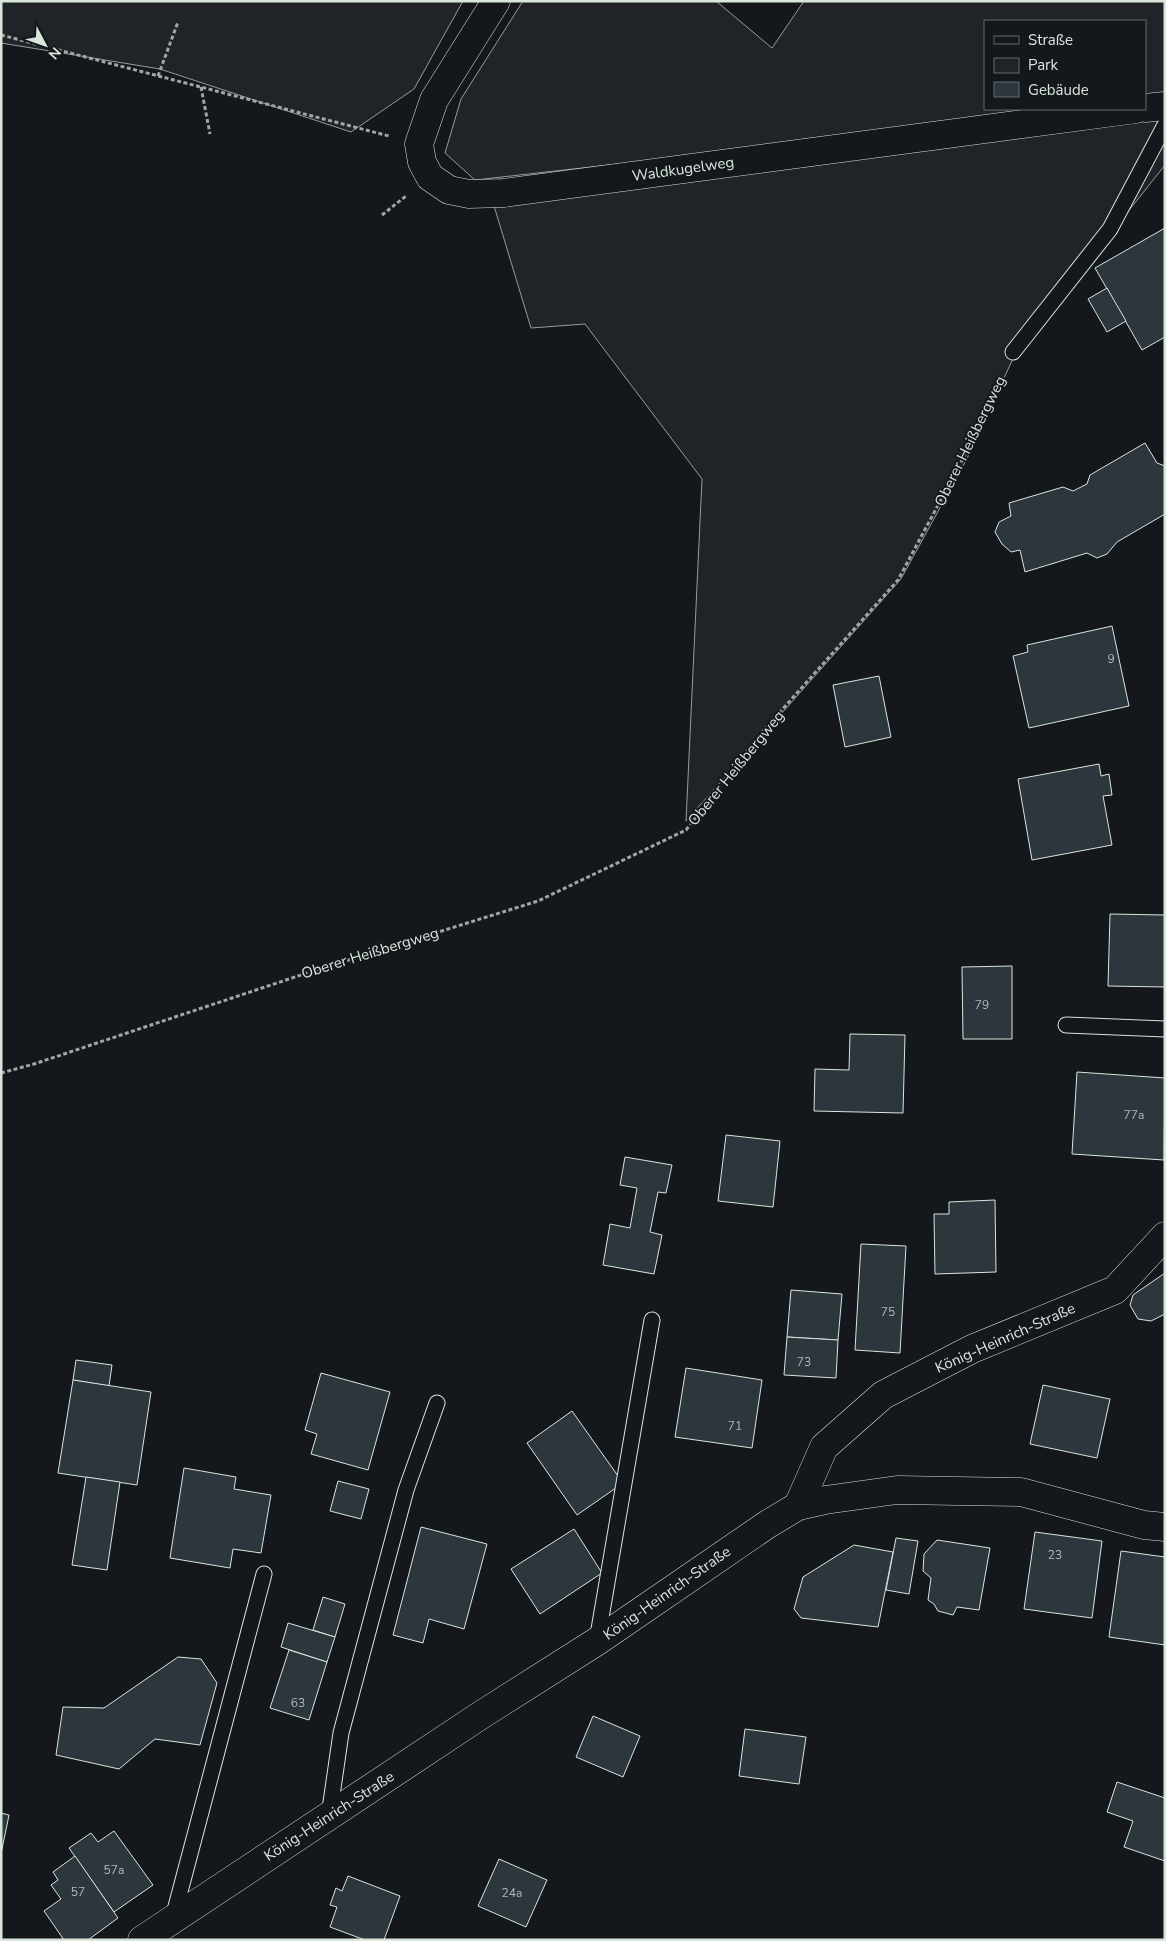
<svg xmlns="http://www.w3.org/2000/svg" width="1166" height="1941" viewBox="0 0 1166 1941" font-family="'Nunito Sans',sans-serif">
	<rect width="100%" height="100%" fill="#14181c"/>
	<!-- green -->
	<g fill="#202428" stroke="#939e99">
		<polygon points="1,1 463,1 414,89 351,132 160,69 1,43"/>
		<polygon points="523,1 716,1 772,48 804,1 1165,1 1165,165 1015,354 970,453 901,579 686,821 702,479 585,324 531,328 491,196 1145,105 1145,21 985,21 985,109 1108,109 475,180 445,153 461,99"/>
	</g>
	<!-- building -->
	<g fill="#2c363c" stroke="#d8e6dc">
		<polygon points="1165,228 1165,337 1142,350 1095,268"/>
		<polygon points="1107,288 1126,321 1107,332 1088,299"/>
		<polygon points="1145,443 1157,463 1165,466 1165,514 1117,542 1107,554 1097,558 1087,553 1025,572 1020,550 1011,552 1002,544 995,532 999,522 1011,516 1009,503 1063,487 1073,491 1087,484 1090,475"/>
		<polygon points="1112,626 1129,706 1029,728 1013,656 1028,652 1027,645"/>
		<polygon points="879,676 891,737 845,747 833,685"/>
		<polygon points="1099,764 1101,776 1109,774 1112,795 1103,796 1112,845 1032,860 1018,779"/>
		<polygon points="1110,914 1165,915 1165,987 1108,986"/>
		<polygon points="1012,966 1012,1039 963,1039 962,967"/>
		<polygon points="850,1034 905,1035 903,1113 814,1111 815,1069 849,1070"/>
		<polygon points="1077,1072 1165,1078 1164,1160 1072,1154"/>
		<polygon points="726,1135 780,1141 773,1207 718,1201"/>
		<polygon points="625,1157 672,1165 666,1193 658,1192 650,1232 662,1235 654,1274 603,1265 610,1224 630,1228 637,1188 620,1185"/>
		<polygon points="995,1200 996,1272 935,1274 934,1214 949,1214 949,1202"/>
		<polygon points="861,1244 906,1246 900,1353 855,1350"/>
		<polygon points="1165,1273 1165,1314 1151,1321 1138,1319 1130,1305 1133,1295"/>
		<polygon points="791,1290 842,1294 838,1340 787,1337"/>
		<polygon points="787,1337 838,1340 836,1378 784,1375"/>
		<polygon points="76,1360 112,1365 109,1386 73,1380"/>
		<polygon points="686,1368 762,1380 752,1448 675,1437"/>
		<polygon points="321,1373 390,1392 368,1470 311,1454 317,1434 305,1430"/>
		<polygon points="73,1380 151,1392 137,1485 58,1473"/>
		<polygon points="1043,1385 1110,1399 1097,1458 1030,1444"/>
		<polygon points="572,1411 623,1483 577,1515 527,1443"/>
		<polygon points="184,1468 236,1477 234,1489 271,1495 261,1553 233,1549 230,1568 170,1558"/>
		<polygon points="86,1477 120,1482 107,1570 72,1565"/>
		<polygon points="338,1481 369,1489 361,1519 330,1511"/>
		<polygon points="421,1527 487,1544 464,1629 429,1619 423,1643 393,1635"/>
		<polygon points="574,1529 602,1573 540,1614 511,1569"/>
		<polygon points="1035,1532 1102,1541 1092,1618 1024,1609"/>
		<polygon points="896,1538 918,1541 909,1594 886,1590"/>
		<polygon points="937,1540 990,1548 979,1610 957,1607 953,1615 938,1611 934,1604 928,1600 931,1578 923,1571 924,1554"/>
		<polygon points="854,1545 893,1552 878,1627 801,1618 794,1609 803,1577"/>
		<polygon points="1121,1551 1165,1557 1165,1645 1109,1637"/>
		<polygon points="323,1597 345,1604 335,1637 313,1630"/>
		<polygon points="288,1623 335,1637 327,1662 281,1647"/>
		<polygon points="289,1650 327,1662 309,1720 270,1708"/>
		<polygon points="178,1657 201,1659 217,1683 200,1745 155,1739 119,1769 56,1755 63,1707 104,1708"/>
		<polygon points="593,1716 640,1736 623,1777 576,1757"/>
		<polygon points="745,1729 806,1737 799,1784 739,1776"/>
		<polygon points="1117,1782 1165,1798 1165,1861 1124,1847 1133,1821 1107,1812"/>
		<polygon points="1,1813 9,1815 1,1854"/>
		<polygon points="114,1831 153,1885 114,1912 69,1848 91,1833 98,1842"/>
		<polygon points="75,1856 118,1918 88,1940 64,1940 44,1911 61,1899 51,1885 58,1880 53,1872"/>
		<polygon points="499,1859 547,1880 526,1927 478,1906"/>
		<polygon points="348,1876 400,1896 384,1940 365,1940 330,1927 337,1907 330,1905 336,1888 342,1891"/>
	</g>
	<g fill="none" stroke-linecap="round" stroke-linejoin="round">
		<defs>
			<g id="lane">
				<polyline points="1013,352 1110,229 1165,125"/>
				<polyline points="1066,1025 1165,1029"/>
				<polyline points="597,1641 652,1320"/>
				<polyline points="329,1816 341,1733 406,1490 437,1403"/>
				<polyline points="173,1918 264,1574"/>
			</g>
			<g id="street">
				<polyline points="496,1 434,100 419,144 422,162 430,177 449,190 469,194 504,193 1136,109"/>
				<polyline points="1145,108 1165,106"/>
				<polyline points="798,1506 824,1447 883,1395 972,1349 1115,1290 1165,1236"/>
				<polyline points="142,1940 481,1715 596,1642 768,1524 798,1506 825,1500 897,1490 1021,1492 1144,1525 1165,1527"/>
			</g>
		</defs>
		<!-- lane casing -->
		<use href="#lane" stroke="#d8e6dc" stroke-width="17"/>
		<!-- street casing -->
		<use href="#street" stroke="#d8e6dc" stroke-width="29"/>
		<!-- path -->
		<g stroke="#9da8a2" stroke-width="3" stroke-dasharray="4 2.5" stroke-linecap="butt">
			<polyline points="1,35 389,136"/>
			<polyline points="158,76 178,22"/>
			<polyline points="201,87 210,134"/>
			<polyline points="382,215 406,196"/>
			<polyline points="1,1073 34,1064 307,973 538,901 686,830 763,731 898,580 968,449 1002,374"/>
		</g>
		<!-- lane -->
		<use href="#lane" stroke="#14181c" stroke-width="15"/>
		<!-- street -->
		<use href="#street" stroke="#14181c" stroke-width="28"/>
	</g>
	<g text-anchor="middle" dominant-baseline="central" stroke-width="4" stroke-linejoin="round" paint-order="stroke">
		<!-- number labels -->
		<g font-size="12" fill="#adbab4">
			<text x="1111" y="659">9</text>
			<text x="982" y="1005">79</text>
			<text x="1134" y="1115">77a</text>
			<text x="888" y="1312">75</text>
			<text x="804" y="1362">73</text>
			<text x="735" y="1426">71</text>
			<text x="1055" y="1555">23</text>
			<text x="298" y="1703">63</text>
			<text x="114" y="1870">57a</text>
			<text x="78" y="1892">57</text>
			<text x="512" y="1893">24a</text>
		</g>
		<!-- street labels -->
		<g font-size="15" fill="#d8e6dc" stroke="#14181c">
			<text transform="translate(683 169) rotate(-8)">Waldkugelweg</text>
			<text transform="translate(970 441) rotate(-64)">Oberer Heißbergweg</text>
			<text transform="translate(736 768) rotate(-51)">Oberer Heißbergweg</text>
			<text transform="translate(370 953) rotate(-17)">Oberer Heißbergweg</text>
			<text transform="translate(1005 1338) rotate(-24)">König-Heinrich-Straße</text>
			<text transform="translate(667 1593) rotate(-35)">König-Heinrich-Straße</text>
			<text transform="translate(329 1816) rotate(-33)">König-Heinrich-Straße</text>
		</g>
	</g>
	<!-- border -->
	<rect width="1166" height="1941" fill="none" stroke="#d8e6dc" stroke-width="5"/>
	<!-- legend -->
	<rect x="984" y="20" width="162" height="90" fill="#14181c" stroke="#626a69"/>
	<rect x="994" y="36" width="25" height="8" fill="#14181c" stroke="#626a69"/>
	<text x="1028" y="45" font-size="15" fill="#d8e6dc">Straße</text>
	<rect x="994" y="58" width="25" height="15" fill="#202428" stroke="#626a69"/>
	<text x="1028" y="70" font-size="15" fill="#d8e6dc">Park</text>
	<rect x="994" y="82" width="25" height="15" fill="#2c363c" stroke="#626a69"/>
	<text x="1028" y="95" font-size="15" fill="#d8e6dc">Gebäude</text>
	<!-- north arrow -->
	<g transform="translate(45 45) rotate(131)" stroke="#14181c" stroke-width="4" paint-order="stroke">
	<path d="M0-4L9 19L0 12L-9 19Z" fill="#d8e6dc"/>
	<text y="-8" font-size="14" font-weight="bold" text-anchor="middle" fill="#d8e6dc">N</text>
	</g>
</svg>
